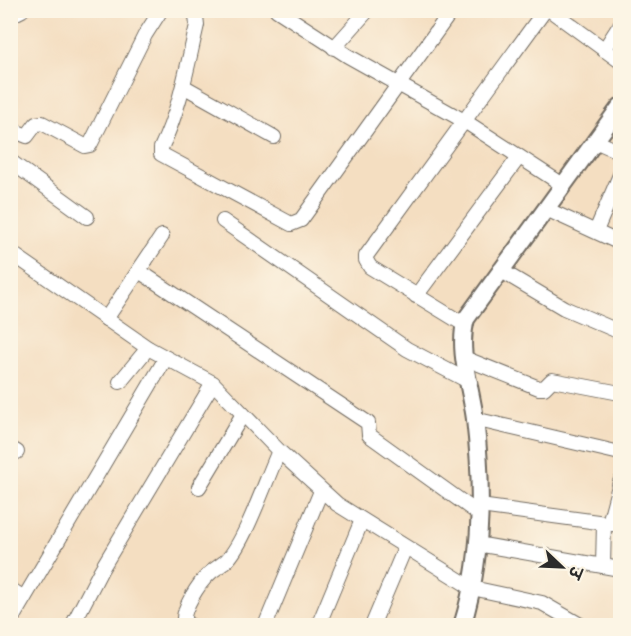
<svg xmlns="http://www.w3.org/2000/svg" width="631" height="636" viewBox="0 0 631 636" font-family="Mali,'Playpen Sans Deva',sans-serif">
	<rect width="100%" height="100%" fill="#fcf5e5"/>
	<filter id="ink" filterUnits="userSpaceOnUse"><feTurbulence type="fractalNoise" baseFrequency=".0167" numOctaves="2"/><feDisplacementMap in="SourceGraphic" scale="12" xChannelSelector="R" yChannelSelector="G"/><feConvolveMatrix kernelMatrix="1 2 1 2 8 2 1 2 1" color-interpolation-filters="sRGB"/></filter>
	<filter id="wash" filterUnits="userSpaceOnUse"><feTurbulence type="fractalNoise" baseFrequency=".008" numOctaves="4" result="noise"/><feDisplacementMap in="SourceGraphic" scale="24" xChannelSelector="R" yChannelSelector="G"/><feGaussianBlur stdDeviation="1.35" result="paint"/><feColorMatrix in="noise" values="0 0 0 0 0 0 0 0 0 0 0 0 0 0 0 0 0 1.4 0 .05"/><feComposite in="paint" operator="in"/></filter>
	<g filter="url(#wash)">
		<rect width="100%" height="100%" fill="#f4dec1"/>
	</g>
	<g filter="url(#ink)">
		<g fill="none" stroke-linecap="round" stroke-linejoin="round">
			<defs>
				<g id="minor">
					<path d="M191,10l5,6 1,9c-10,42 -17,84 -36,123v6l130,70 10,-4 151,-210"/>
					<polyline points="277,10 348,56 466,122 563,185"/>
					<polyline points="550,10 620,61"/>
					<polyline points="10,16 22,10"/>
					<polyline points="334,48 368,10"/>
					<polyline points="604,50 620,25"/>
					<polyline points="183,86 274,137"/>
					<polyline points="10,129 27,136 36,124 42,123 85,146 90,145 145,35 161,10"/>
					<polyline points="595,141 620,152"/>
					<polyline points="10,161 87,217"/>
					<polyline points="546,209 620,243"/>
					<polyline points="223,221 407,349 470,382"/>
					<polyline points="596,231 620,175"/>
					<polyline points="10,252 148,348 213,383 279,451 337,504 472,588 542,603 582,626"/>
					<polyline points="500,270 564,308 620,332"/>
					<polyline points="139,271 368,423 369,435 479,514"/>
					<polyline points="416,296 519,157"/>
					<polyline points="106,319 162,236"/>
					<polyline points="465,325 370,267 366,260 366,256 545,10"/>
					<polyline points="464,358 539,388 544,388 552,380 620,393"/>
					<polyline points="120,382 148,348"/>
					<polyline points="474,419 620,453"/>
					<polyline points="10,448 17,452"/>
					<polyline points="199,487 243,414"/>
					<polyline points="480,506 620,525"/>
					<polyline points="609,523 620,482"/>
					<polyline points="477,544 620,569"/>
					<polyline points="603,566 604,523"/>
					<polyline points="10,589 24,598"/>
					<polyline points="10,622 166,358"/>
					<polyline points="72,626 101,570 213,383"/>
					<path d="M191,626l-7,-4c-2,-13 15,-39 25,-48 5,-5 13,-9 18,-14 18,-18 40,-83 52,-109"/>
					<polyline points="265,626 321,491"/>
					<polyline points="318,626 362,520"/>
					<polyline points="372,626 405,548"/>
				</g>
				<path id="tertiary" d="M462,626c21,-67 21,-139 13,-207 -4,-32 -18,-68 -9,-100l154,-212"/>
			</defs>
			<!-- minor casing -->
			<use href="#minor" stroke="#716a60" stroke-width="16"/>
			<!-- tertiary casing -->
			<use href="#tertiary" stroke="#716a60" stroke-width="20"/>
			<!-- minor -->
			<use href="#minor" stroke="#fff" stroke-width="14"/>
			<!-- tertiary -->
			<use href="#tertiary" stroke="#fff" stroke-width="16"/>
		</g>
	</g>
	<!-- margin -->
	<rect width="631" height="636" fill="none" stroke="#fcf5e5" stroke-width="36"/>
	<!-- north arrow -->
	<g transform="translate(562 567) rotate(113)" stroke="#fcf5e5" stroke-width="4.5" paint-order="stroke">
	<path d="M0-4.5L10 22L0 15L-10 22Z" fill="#2b2b2b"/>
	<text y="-9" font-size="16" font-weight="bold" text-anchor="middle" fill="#2b2b2b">उ</text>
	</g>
</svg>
